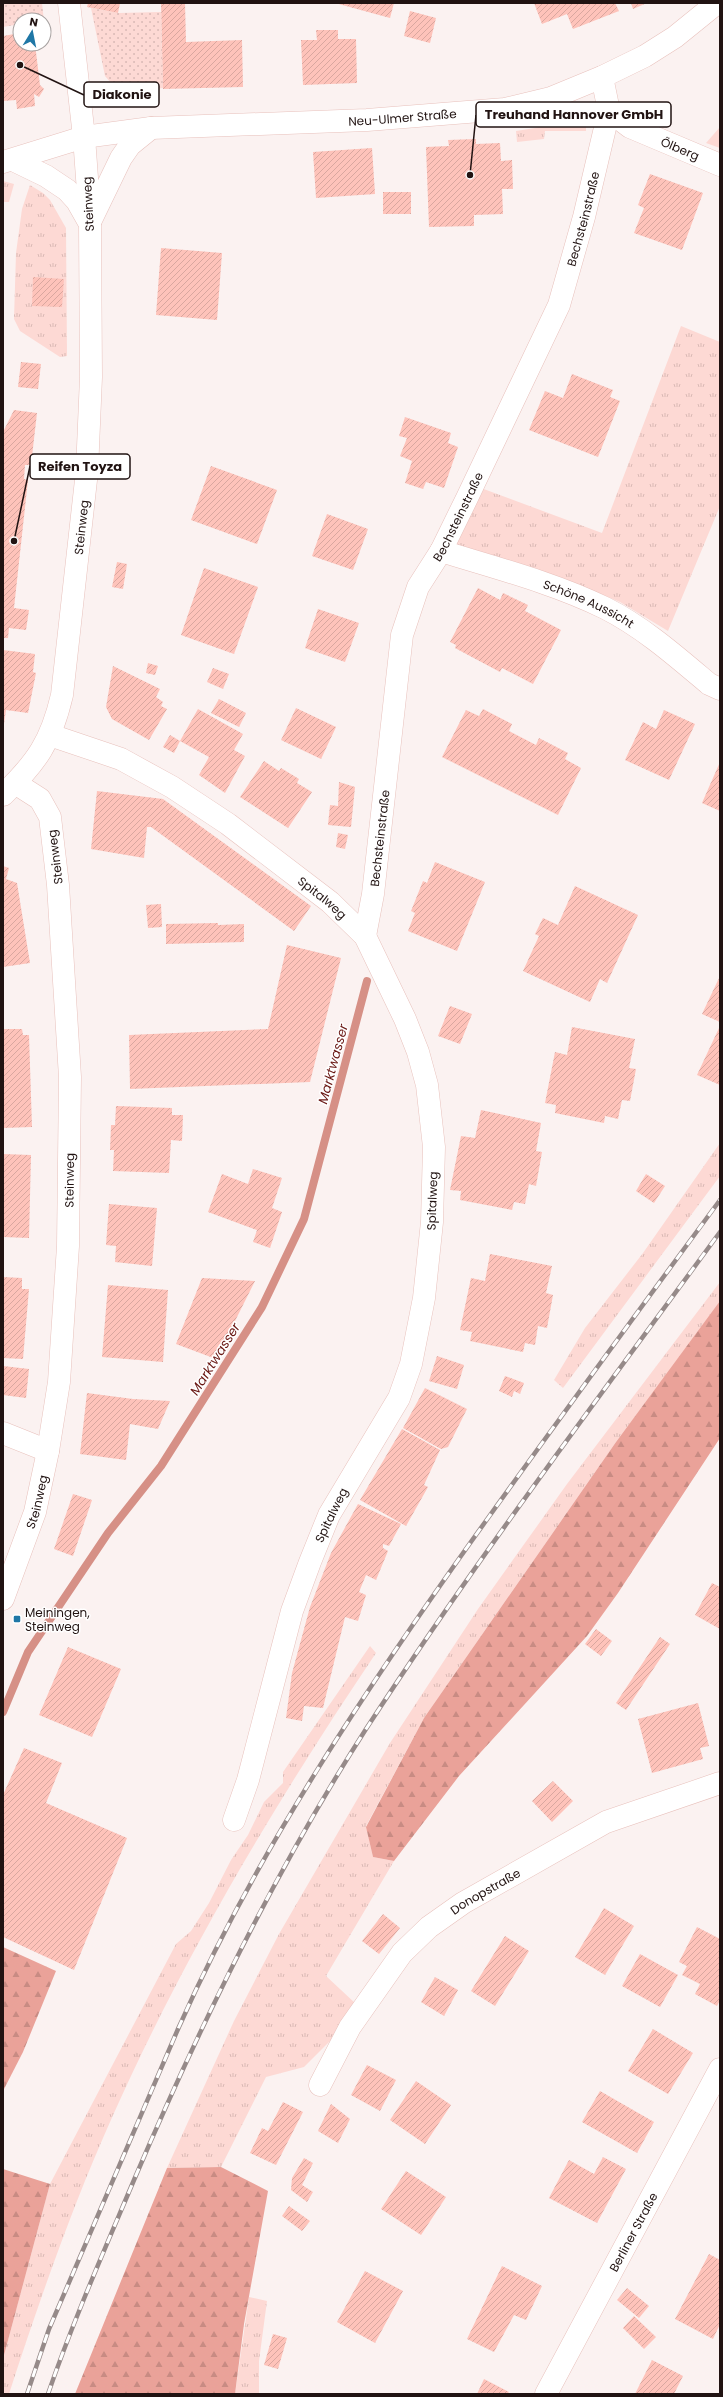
<svg xmlns="http://www.w3.org/2000/svg" width="723" height="2397" viewBox="0 0 723 2397" font-family="Poppins,sans-serif">
	<defs>
		<pattern id="grass-tufts" width="24" height="20" patternUnits="userSpaceOnUse"><rect width="24" height="20" fill="#fdd9d4"/><path d="M3 7l-1-3M5 7V3M7 7l1-3M15 17l-1-3M17 17v-4M19 17l1-3" fill="none" stroke="#d9b9b5"/></pattern>
		<pattern id="forest-firs" width="22" height="20" patternUnits="userSpaceOnUse"><rect width="22" height="20" fill="#eaa299"/><path d="M5 1l3.5 6h-7zM16 11l3.5 6h-7z" fill="#c88b83"/></pattern>
		<pattern id="park-dots" width="8" height="8" patternUnits="userSpaceOnUse"><rect width="8" height="8" fill="#fdd9d4"/><path d="M2 2h.1M6 6h.1" fill="none" stroke="#d9b9b5" stroke-width="1.8" stroke-linecap="round"/></pattern>
		<pattern id="building-hatch" width="6" height="6" patternUnits="userSpaceOnUse"><rect width="6" height="6" fill="#fec3ba"/><path d="M-1 1l2-2M0 6l6-6M5 7l2-2" fill="none" stroke="#d9a79f"/></pattern>
	</defs>
	<rect width="100%" height="100%" fill="#fbf2f1"/>
	<!-- grass -->
	<g fill="url(#grass-tufts)">
		<polygon points="581,115 586,119 586,131 545,131 544,139 517,142 516,131 535,128"/>
		<polygon points="3,181 14,184 9,202 3,202"/>
		<polygon points="30,185 43,193 50,200 66,228 67,356 60,357 20,331 14,319 16,253 22,209"/>
		<polygon points="681,326 720,342 720,506 668,631 620,602 596,592 455,546 481,488 602,533"/>
		<polygon points="720,1143 720,1176 563,1388 554,1380 585,1328 643,1253"/>
		<polygon points="720,1282 720,1301 715,1309 616,1442 424,1718 366,1826 373,1857 394,1861 326,1976 355,2003 335,2036 304,2067 266,2077 221,2167 167,2168 234,2021 279,1934 390,1743 478,1609 567,1484"/>
		<path d="M370,1646l6,7c-116,172 -223,355 -299,548 -25,64 -47,128 -68,193h-6v-35l47,-175 126,-240 15,-13 18,-28 22,-43 17,-25 16,-33 19,-19v-11z"/>
		<polygon points="249,2297 267,2301 259,2361 259,2394 235,2394"/>
	</g>
	<!-- forest -->
	<g fill="url(#forest-firs)">
		<polygon points="720,1301 720,1438 618,1593 587,1636 459,1776 394,1861 373,1857 366,1827 424,1718 616,1442"/>
		<polygon points="3,1947 56,1971 23,2052 3,2091"/>
		<polygon points="221,2167 268,2191 244,2324 235,2394 75,2394 167,2168"/>
		<polygon points="3,2169 50,2184 3,2359"/>
	</g>
	<!-- park -->
	<g fill="url(#park-dots)">
		<polygon points="3,3 42,3 44,21 20,20 20,24 3,27"/>
		<path d="M91,8l27,5 43,-1 2,76c-23,2 -42,9 -58,-12z"/>
	</g>
	<!-- garden -->
	<polygon fill="#fdd9d4" points="720,127 720,148 706,143"/>
	<g fill="none" stroke-linecap="round" stroke-linejoin="round">
		<!-- stream -->
		<polyline stroke="#d69086" stroke-width="8" points="3,1712 28,1652 108,1533 161,1466 262,1307 304,1219 367,981"/>
	</g>
	<!-- building -->
	<g fill="url(#building-hatch)">
		<polygon points="88,3 120,3 118,13 87,7"/>
		<polygon points="161,3 185,3 186,42 242,40 243,87 163,89"/>
		<polygon points="335,3 394,3 390,18"/>
		<polygon points="534,3 615,3 619,11 573,29 567,14 542,24"/>
		<polygon points="631,3 647,3 633,9"/>
		<polygon points="410,11 436,18 430,43 404,36"/>
		<polygon points="316,30 338,30 338,39 356,39 357,83 303,85 301,40 317,40"/>
		<polygon points="20,33 20,44 35,44 40,85 44,89 39,97 34,94 35,106 17,109 16,100 3,101 3,36"/>
		<polygon points="476,139 476,144 500,143 501,161 512,160 513,189 502,189 503,214 474,215 474,226 429,227 426,147 449,146 448,140"/>
		<polygon points="372,148 375,194 316,198 313,152"/>
		<polygon points="650,174 703,193 682,250 634,233 644,208 638,205"/>
		<rect x="383" y="192" width="28" height="22"/>
		<polygon points="161,248 222,253 217,320 156,315"/>
		<polygon points="33,277 64,279 62,307 32,306"/>
		<polygon points="21,362 41,364 38,389 18,387"/>
		<polygon points="572,374 613,390 610,397 620,401 598,457 529,430 545,391 563,398"/>
		<polygon points="14,410 37,413 31,465 25,465 24,479 28,480 14,608 29,610 26,630 9,628 8,638 3,638 3,432"/>
		<polygon points="405,417 451,433 448,443 458,447 444,488 426,482 423,489 405,483 412,461 400,456 407,438 399,436"/>
		<polygon points="211,466 277,490 257,544 191,520"/>
		<polygon points="327,514 368,529 353,570 312,556"/>
		<polygon points="117,562 127,564 123,589 112,587"/>
		<polygon points="204,568 258,587 234,654 181,635"/>
		<polygon points="478,588 500,600 503,593 528,605 525,611 561,630 533,684 502,668 500,672 455,648 456,645 450,642"/>
		<polygon points="318,609 359,623 345,662 305,648"/>
		<polygon points="3,650 35,654 33,672 36,673 28,713 6,710 4,724"/>
		<polygon points="148,663 158,666 155,675 146,673"/>
		<polygon points="113,666 160,689 156,697 163,702 161,706 167,709 149,740 112,719 106,707"/>
		<polygon points="213,668 229,674 223,689 207,682"/>
		<polygon points="219,699 246,713 239,727 211,713"/>
		<polygon points="296,708 336,727 321,759 281,740"/>
		<polygon points="198,709 243,734 234,750 245,756 225,793 199,775 209,757 180,741"/>
		<polygon points="483,709 512,724 509,731 536,745 539,738 568,753 565,759 581,768 558,815 442,757 466,710 479,716"/>
		<polygon points="664,710 695,724 669,780 625,760 643,722 656,729"/>
		<polygon points="170,735 180,741 174,753 163,747"/>
		<polygon points="264,761 279,771 281,768 299,779 297,783 312,792 288,828 240,797"/>
		<polygon points="720,762 720,811 702,803"/>
		<polygon points="339,782 355,787 351,827 328,825 330,805 338,806"/>
		<polygon points="97,791 163,799 311,906 294,931 151,827 147,827 144,858 91,849"/>
		<polygon points="338,833 348,835 345,849 336,847"/>
		<polygon points="435,862 485,882 457,951 408,931 415,913 411,911 423,881 427,883"/>
		<polygon points="3,866 9,868 6,879 17,883 30,963 3,967"/>
		<polygon points="575,886 638,915 607,983 600,979 590,1002 523,971 539,936 535,934 543,918 558,925"/>
		<polygon points="161,904 162,927 148,928 146,905"/>
		<polygon points="218,923 218,925 244,924 244,942 166,944 166,924"/>
		<polygon points="287,945 341,958 310,1082 130,1089 129,1035 268,1029"/>
		<polygon points="720,976 720,1022 702,1014"/>
		<polygon points="450,1006 472,1014 460,1044 438,1036"/>
		<polygon points="572,1027 635,1039 629,1068 636,1069 630,1101 622,1100 618,1119 605,1116 604,1123 555,1113 556,1105 545,1103 555,1052 567,1055"/>
		<polygon points="719,1028 720,1029 720,1085 697,1075"/>
		<polygon points="3,1029 22,1029 23,1035 29,1035 32,1127 3,1128"/>
		<polygon points="116,1106 172,1108 172,1115 183,1115 182,1141 171,1140 169,1173 113,1171 114,1150 110,1150 111,1125 115,1125"/>
		<polygon points="481,1110 541,1123 536,1151 542,1152 536,1186 529,1184 525,1204 514,1202 512,1210 460,1200 461,1191 450,1190 461,1136 475,1138"/>
		<polygon points="3,1154 31,1155 29,1238 3,1237"/>
		<polygon points="253,1169 282,1178 272,1208 282,1212 270,1248 253,1242 257,1230 208,1212 222,1174 248,1184"/>
		<polygon points="646,1174 665,1186 654,1203 636,1191"/>
		<polygon points="109,1204 157,1208 152,1266 115,1262 116,1246 106,1245"/>
		<polygon points="490,1254 552,1266 546,1293 553,1295 547,1328 538,1326 535,1345 525,1343 523,1352 470,1341 472,1332 460,1330 471,1278 485,1281"/>
		<polygon points="3,1277 22,1278 22,1289 29,1289 23,1359 3,1358"/>
		<polygon points="202,1278 255,1281 216,1359 176,1344"/>
		<polygon points="108,1285 168,1290 163,1362 102,1357"/>
		<polygon points="437,1356 464,1365 457,1389 429,1381"/>
		<polygon points="3,1366 29,1369 26,1398 3,1395"/>
		<polygon points="505,1376 524,1383 520,1394 514,1391 512,1397 499,1391"/>
		<polygon points="425,1388 467,1409 448,1447 441,1449 403,1428"/>
		<polygon points="87,1393 133,1399 170,1401 158,1429 130,1424 126,1460 80,1454"/>
		<polygon points="402,1429 440,1450 424,1485 428,1487 406,1526 360,1500"/>
		<polygon points="73,1494 92,1500 73,1556 54,1549"/>
		<polygon points="358,1504 401,1524 389,1546 383,1544 383,1548 388,1551 376,1580 366,1575 359,1592 366,1595 358,1621 345,1617 323,1708 304,1706 302,1721 286,1718 292,1673 310,1607 331,1553"/>
		<polygon points="712,1583 720,1587 720,1629 695,1615"/>
		<polygon points="596,1629 612,1641 601,1656 585,1644"/>
		<polygon points="660,1637 670,1644 626,1710 616,1703"/>
		<polygon points="68,1647 121,1669 92,1737 39,1715"/>
		<polygon points="698,1703 709,1746 700,1748 703,1759 652,1773 638,1719"/>
		<polygon points="24,1748 62,1763 46,1803 127,1838 74,1970 3,1937 3,1795"/>
		<polygon points="553,1781 573,1801 552,1822 532,1801"/>
		<polygon points="604,1908 634,1926 605,1975 575,1957"/>
		<polygon points="383,1914 400,1928 379,1954 362,1941"/>
		<polygon points="697,1927 720,1939 720,2000 717,2006 695,1994 700,1984 682,1975 687,1966 679,1962"/>
		<polygon points="505,1936 529,1951 495,2006 471,1991"/>
		<polygon points="640,1954 678,1975 660,2007 622,1986"/>
		<polygon points="435,1977 458,1990 444,2016 421,2002"/>
		<polygon points="653,2029 693,2053 668,2094 628,2071"/>
		<polygon points="367,2065 396,2080 380,2111 351,2095"/>
		<polygon points="416,2081 451,2105 425,2144 390,2120"/>
		<polygon points="600,2091 654,2122 637,2153 582,2122"/>
		<polygon points="283,2102 303,2112 276,2165 250,2153 262,2128 268,2131"/>
		<polygon points="331,2104 350,2119 338,2143 318,2131"/>
		<polygon points="603,2157 626,2169 597,2223 549,2198 569,2160 594,2174"/>
		<polygon points="304,2158 313,2163 302,2185 313,2192 307,2202 291,2190 292,2178"/>
		<polygon points="406,2171 446,2197 421,2235 381,2209"/>
		<polygon points="289,2206 310,2221 302,2231 282,2216"/>
		<polygon points="709,2254 720,2260 720,2324 713,2339 675,2319"/>
		<polygon points="502,2266 542,2286 526,2320 514,2315 494,2352 467,2339"/>
		<polygon points="365,2271 403,2291 375,2343 337,2322"/>
		<polygon points="627,2288 649,2306 639,2318 617,2300"/>
		<polygon points="634,2316 656,2337 644,2349 623,2328"/>
		<polygon points="273,2334 287,2338 278,2369 264,2365"/>
		<polygon points="652,2360 683,2376 674,2394 635,2394"/>
		<polygon points="484,2379 509,2392 507,2394 477,2394"/>
	</g>
	<g fill="none" stroke-linecap="round" stroke-linejoin="round">
		<defs>
			<g id="street">
				<polyline points="69,3 84,137"/>
				<path id="s1" d="M609,111l21,16 90,38"/>
				<path id="s2" d="M441,551c55,17 113,32 164,57 38,19 72,49 104,76l11,5"/>
				<path id="s3" d="M50,735l71,24 51,28 56,37 102,78 35,34 40,83 13,33 9,33 7,62 -2,75 -8,76 -13,66 -12,34 -70,117 -19,47 -18,49 -44,169 -14,40"/>
				<path id="s4" d="M365,936l8,-42 29,-259 16,-48 23,-36 26,-53 92,-193 25,-88 25,-106 -7,-34"/>
				<polyline points="3,1433 48,1451"/>
				<path id="s5" d="M3,1599l32,-87 13,-61 11,-69 9,-136 2,-169 -12,-192 -8,-68 -10,-18 -25,-16"/>
				<path id="s6" d="M320,2085l30,-58 52,-74 27,-26 34,-24 143,-81 114,-39"/>
				<path id="s7" d="M546,2394l174,-325"/>
			</g>
			<g id="secondary">
				<polyline points="84,137 90,219"/>
				<path id="s8" d="M3,162l81,-25 67,-9 216,-8 138,-11 46,-11 51,-21 43,-21 30,-19 42,-34"/>
				<polyline points="90,222 121,158 130,145 151,128"/>
				<path id="s9" d="M3,795c34,-33 48,-53 59,-100l25,-224 4,-94 -1,-153 -13,-23 -10,-11 -21,-14 -33,-16"/>
			</g>
		</defs>
		<!-- street casing -->
		<use href="#street" stroke="#e8c1bc" stroke-width="23"/>
		<!-- secondary casing -->
		<use href="#secondary" stroke="#e8c1bc" stroke-width="23"/>
		<!-- street -->
		<use href="#street" stroke="#fff" stroke-width="22"/>
		<!-- secondary -->
		<use href="#secondary" stroke="#fff" stroke-width="22"/>
		<defs>
			<g id="rail">
				<path d="M27,2394l22,-65 129,-300c81,-183 194,-349 310,-511 76,-106 154,-212 232,-318"/>
				<path d="M48,2394c25,-73 56,-143 86,-214 66,-155 141,-309 232,-451 111,-171 234,-333 354,-497"/>
			</g>
		</defs>
		<!-- rail casing -->
		<use href="#rail" stroke="#968a89" stroke-width="4.5"/>
		<!-- rail -->
		<use href="#rail" stroke="#fff" stroke-width="3" stroke-dasharray="9" stroke-linecap="butt"/>
	</g>
	<!-- markers -->
	<rect fill="#1f77a6" stroke="#fff" stroke-width="1.5" x="13" y="1615" width="8" height="8" rx="2"/>
	<g text-anchor="middle" dominant-baseline="central" stroke-width="3" stroke-linejoin="round" paint-order="stroke">
		<!-- street labels -->
		<g font-size="12" fill="#211312" stroke="#fff">
			<text stroke="none"><textPath href="#s8" startOffset="404">Neu-Ulmer Straße</textPath></text>
			<text stroke="none"><textPath href="#s1" startOffset="81">Ölberg</textPath></text>
			<text transform="translate(88 204) rotate(-93)">Steinweg</text>
			<text stroke="none"><textPath href="#s4" startOffset="759">Bechsteinstraße</textPath></text>
			<text stroke="none"><textPath href="#s4" startOffset="435">Bechsteinstraße</textPath></text>
			<text stroke="none"><textPath href="#s9" startOffset="287">Steinweg</textPath></text>
			<text stroke="none"><textPath href="#s2" startOffset="157">Schöne Aussicht</textPath></text>
			<text stroke="none"><textPath href="#s4" startOffset="99">Bechsteinstraße</textPath></text>
			<text transform="translate(55 857) rotate(-97)">Steinweg</text>
			<text stroke="none"><textPath href="#s3" startOffset="320">Spitalweg</textPath></text>
			<text stroke="none"><textPath href="#s5" startOffset="427">Steinweg</textPath></text>
			<text transform="translate(432 1201) rotate(-88)">Spitalweg</text>
			<text stroke="none"><textPath href="#s5" startOffset="103">Steinweg</textPath></text>
			<text transform="translate(331 1515) rotate(-64)">Spitalweg</text>
			<text stroke="none"><textPath href="#s6" startOffset="260">Donopstraße</textPath></text>
			<text stroke="none"><textPath href="#s7" startOffset="184">Berliner Straße</textPath></text>
		</g>
		<!-- poi labels -->
		<g font-size="12" fill="#211312" stroke="#fff" text-anchor="start">
			<text x="25" y="1612">Meiningen,<tspan x="25" dy="14">Steinweg</tspan></text>
		</g>
		<!-- water labels -->
		<g font-size="13" font-style="italic" fill="#681511" stroke="#fff">
			<text transform="translate(333 1064) rotate(-75)">Marktwasser</text>
			<text transform="translate(215 1359) rotate(-58)">Marktwasser</text>
		</g>
	</g>
	<!-- callouts -->
	<path fill="none" stroke="#211312" stroke-width="1.5" d="M20 65L84 95M470 175L476 115M14 541L30 466"/>
	<g fill="#211312" stroke="#fff" stroke-width="1.5">
		<circle cx="20" cy="65" r="4"/>
		<circle cx="470" cy="175" r="4"/>
		<circle cx="14" cy="541" r="4"/>
	</g>
	<g fill="#fff" stroke="#211312" stroke-width="1.5">
		<rect x="84" y="82" width="75" height="25" rx="4"/>
		<rect x="476" y="102" width="195" height="25" rx="4"/>
		<rect x="30" y="454" width="100" height="25" rx="4"/>
	</g>
	<g font-size="13" text-anchor="middle" font-weight="bold" fill="#211312">
		<text x="122" y="99">Diakonie</text>
		<text x="574" y="119">Treuhand Hannover GmbH</text>
		<text x="80" y="471">Reifen Toyza</text>
	</g>
	<!-- border -->
	<rect width="723" height="2397" fill="none" stroke="#211312" stroke-width="8"/>
	<!-- north arrow -->
	<g transform="translate(32 32) rotate(10)"><circle r="19" fill="#ffffff" stroke="#a6a1a0"/>
	<path d="M0-3L7 15L0 10L-7 15Z" fill="#1f77a6"/>
	<text y="-6" font-size="11" font-weight="bold" text-anchor="middle" fill="#211312">N</text>
	</g>
</svg>
